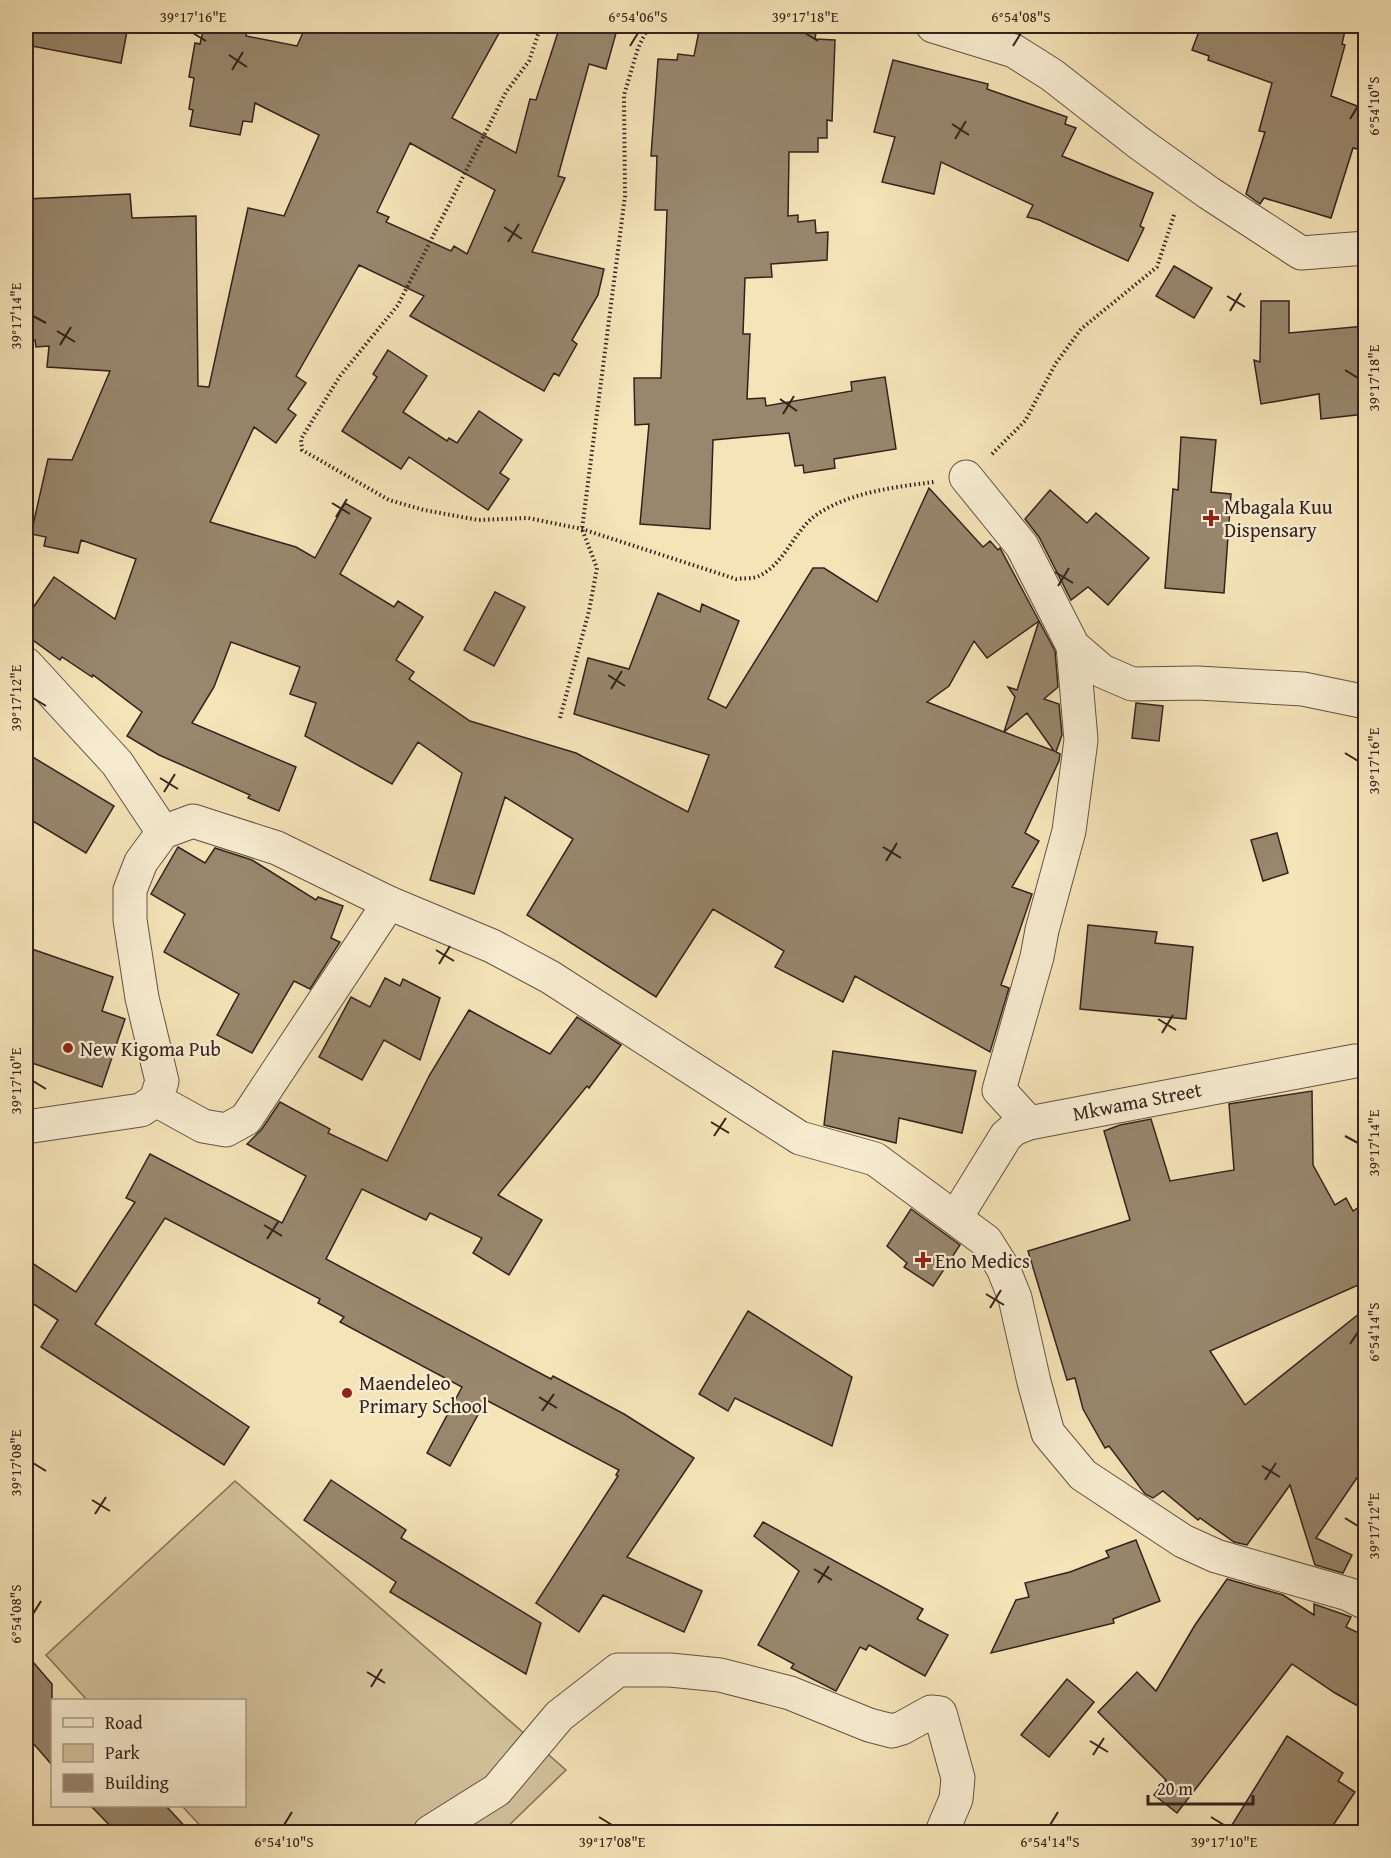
<svg xmlns="http://www.w3.org/2000/svg" width="1391" height="1858" viewBox="0 0 1391 1858" font-family="'Gentium Book Plus',serif">
	<rect width="100%" height="100%" fill="#f5e4b8"/>
	<filter id="stains"><feTurbulence type="fractalNoise" baseFrequency=".00333" numOctaves="4"/><feColorMatrix values="0 0 0 0 .2 0 0 0 0 .09 0 0 0 0 .02 0 0 0 .5 -.17"/></filter>
	<radialGradient id="worn" r=".72"><stop offset=".6" stop-color="#630" stop-opacity="0"/><stop offset="1" stop-color="#630" stop-opacity=".3"/></radialGradient>
	<!-- green -->
	<polygon fill="#d4c39d" stroke="#84725c" stroke-width="1.5" points="235,1481 566,1770 502,1832 206,1832 182,1806 244,1806 244,1700 87,1700 46,1655"/>
	<!-- building -->
	<g fill="#98876d" stroke="#33221c" stroke-width="1.5" fill-rule="evenodd">
		<polygon points="26,26 128,26 121,63 26,45"/>
		<path d="M204,26h44l-2,10 51,10 9,-20h197l-51,92 64,35 14,-54 6,1 24,-74h58l-12,43 -17,-5 -31,112 7,2 -33,74 72,17 -6,26 -26,45 5,4 -18,32 -5,-3 -10,18 -134,-75 14,-20 -65,-31 -63,111 10,7 -18,26 8,6 -20,28 -22,-16 -44,95 86,25 19,11 30,-55 26,15 -31,56 54,33 4,-6 25,16 -27,43 18,12 -5,7 61,42 106,32 112,59 21,-57 -135,-41 14,-56 41,11 29,-76 42,19 2,-8 37,17 -31,78 18,9 87,-140h11l53,34 52,-114 54,59 7,-6 8,9 2,-2 39,73 -52,37 -13,-17 -25,45 -22,16 77,30 11,-35 -7,-10 9,3 22,-69 16,30 3,36 -14,12 15,5 3,31 -6,17 4,2 -1,7 -34,72 14,8 -27,46 20,7 -31,91 8,3 -19,64 -135,-76 -12,26 -68,-35 9,-16 -71,-42 -57,88 -129,-82 46,-76 -68,-42 -31,97 -44,-14 32,-107 -44,-31 -26,42 -87,-48 11,-33 -26,-9 10,-27 -69,-25 -17,45 -22,36 104,44 -17,44 -31,-13 2,-3 -91,-40 -32,-19 15,-24 -49,-37 -1,2 -30,-20 -2,3 -34,-25v-17l28,-41 61,42 21,-60 -55,-19 -3,13 -34,-7 2,-9 -15,-3 17,-75 24,1 38,-89 -63,-4 2,-21 -13,1 -1,-7 -6,1 -3,-53v-89l104,-5 2,24 64,-2 2,170 11,1 39,-179 36,8 35,-81 -64,-32 -3,19 -9,-1 -3,14 -50,-9 3,-16 -4,-1 5,-31 -5,-1 6,-34 5,1zM410,143l85,47 -28,64 -13,-8 -3,5 -65,-29 3,-5 -12,-5zM1027,713l27,38 -50,-19z"/>
		<polygon points="700,26 817,26 815,39 835,40 832,121 827,120 827,138 818,138 818,152 789,152 788,216 798,215 798,222 815,220 816,233 828,232 827,260 771,264 772,277 745,278 743,334 750,334 747,399 765,398 766,406 852,391 851,382 885,377 896,449 834,459 835,468 804,473 803,465 795,466 789,433 713,440 710,529 640,524 649,424 635,425 634,378 661,378 667,210 655,210 657,156 651,156 658,59 677,60 678,54 694,56"/>
		<polygon points="1201,26 1346,26 1342,44 1345,45 1331,96 1365,109 1365,151 1353,148 1331,218 1264,198 1260,204 1246,194 1265,132 1259,131 1272,83 1208,60 1209,56 1192,50"/>
		<polygon points="893,60 988,84 987,89 1067,117 1065,124 1076,128 1062,156 1153,193 1140,226 1144,228 1128,261 1039,220 1027,217 1033,205 941,162 934,194 882,182 895,137 874,132"/>
		<polygon points="1174,266 1212,288 1194,318 1156,296"/>
		<polygon points="1261,301 1289,301 1289,333 1365,326 1365,414 1321,419 1319,394 1261,404 1254,360 1260,362"/>
		<polygon points="388,350 427,376 403,412 447,441 449,438 457,443 479,411 522,440 500,473 509,479 488,510 409,457 401,469 342,431 377,377 373,374"/>
		<polygon points="1181,437 1216,440 1211,492 1231,494 1224,593 1165,588 1173,489 1178,490"/>
		<polygon points="1050,490 1087,523 1096,513 1149,558 1108,605 1088,587 1071,600 1039,537 1025,519"/>
		<polygon points="495,592 525,607 494,666 464,650"/>
		<polygon points="1136,703 1163,706 1159,741 1132,738"/>
		<polygon points="26,753 114,806 86,853 26,817"/>
		<polygon points="1277,833 1288,873 1263,881 1251,840"/>
		<polygon points="178,847 205,863 215,848 252,860 316,900 318,897 343,906 331,938 340,942 310,989 294,981 252,1053 217,1035 239,994 164,952 185,914 151,894"/>
		<polygon points="1088,925 1157,932 1155,943 1193,947 1186,1019 1080,1009"/>
		<polygon points="26,947 113,977 102,1011 125,1019 102,1087 26,1061"/>
		<polygon points="385,978 400,986 403,979 440,998 420,1060 384,1040 362,1080 319,1057 351,997 370,1007"/>
		<polygon points="469,1010 550,1054 577,1017 621,1045 589,1088 587,1086 498,1195 542,1220 509,1275 473,1253 482,1238 430,1213 426,1220 362,1189 326,1259 551,1379 553,1376 624,1414 694,1458 627,1557 702,1591 684,1632 603,1595 579,1632 536,1603 618,1476 616,1475 619,1470 486,1400 450,1466 427,1453 462,1387 340,1322 344,1317 318,1303 320,1299 165,1218 95,1324 249,1427 224,1465 41,1347 58,1320 26,1299 26,1259 76,1292 135,1202 126,1198 150,1154 282,1223 306,1176 247,1144 262,1129 280,1102 330,1129 328,1133 387,1161 429,1076"/>
		<polygon points="833,1051 976,1071 962,1133 899,1118 896,1143 824,1125"/>
		<polygon points="1312,1091 1313,1165 1335,1205 1346,1198 1353,1211 1365,1203 1365,1282 1210,1351 1245,1405 1365,1309 1365,1466 1316,1538 1352,1555 1343,1573 1315,1565 1290,1485 1247,1545 1234,1542 1200,1518 1198,1520 1163,1491 1153,1498 1145,1494 1109,1446 1105,1448 1083,1409 1075,1378 1067,1380 1028,1251 1130,1220 1104,1131 1120,1125 1151,1119 1170,1181 1234,1170 1229,1104"/>
		<polygon points="911,1209 960,1245 933,1286 904,1267 907,1263 887,1246"/>
		<polygon points="748,1311 852,1377 832,1446 735,1398 728,1411 699,1394"/>
		<polygon points="331,1480 406,1530 401,1538 541,1623 526,1674 390,1592 396,1582 304,1520"/>
		<polygon points="763,1522 923,1609 917,1619 948,1635 925,1676 869,1645 866,1650 860,1647 836,1691 791,1668 794,1664 758,1645 799,1571 754,1536"/>
		<polygon points="1136,1540 1160,1601 1113,1619 1114,1623 991,1653 1016,1600 1029,1597 1025,1583 1070,1572 1109,1557 1106,1551"/>
		<polygon points="1227,1579 1283,1595 1314,1615 1314,1604 1351,1617 1346,1627 1365,1636 1365,1710 1335,1693 1292,1664 1177,1813 1154,1795 1166,1780 1098,1712 1137,1672 1156,1691 1195,1625"/>
		<polygon points="26,1654 52,1684 52,1765 26,1735"/>
		<polygon points="1067,1679 1094,1702 1049,1757 1021,1735"/>
		<polygon points="1287,1736 1343,1773 1338,1781 1355,1792 1328,1833 1227,1833"/>
		<polygon points="91,1806 166,1806 191,1833 117,1833"/>
	</g>
	<g fill="none" stroke-linecap="round" stroke-linejoin="round">
		<defs>
			<g id="minor">
				<polyline points="933,26 1014,51 1052,75 1139,143 1209,193 1301,253 1366,248"/>
				<polyline points="966,477 1022,546 1073,646 1102,671 1132,684 1198,683 1303,689 1366,702"/>
				<polyline points="26,664 117,763 163,832"/>
				<polyline points="156,1100 203,1126 226,1130 246,1119 389,903"/>
				<polyline points="1029,1123 999,1090 1037,957 1042,930 1069,831 1081,740 1073,646"/>
				<polyline points="26,1127 141,1110 156,1100 162,1081 142,998 130,920 130,890 141,862 163,832 193,821 277,848 389,903 492,946 550,977 800,1138 875,1159 986,1241 1003,1268 1015,1298 1034,1382 1048,1433 1083,1475 1183,1541 1216,1556 1348,1594 1366,1603"/>
				<polyline points="956,1217 1006,1136 1014,1129 1029,1123 1355,1061 1366,1061"/>
				<polyline points="430,1832 497,1790 559,1716 618,1670 670,1670 720,1675 790,1693 869,1725 892,1731 902,1728 931,1712 940,1713 958,1778 956,1799 942,1832"/>
			</g>
		</defs>
		<!-- minor casing -->
		<use href="#minor" stroke="#645243" stroke-width="35"/>
		<!-- path -->
		<g stroke="#33221c" stroke-width="4" stroke-dasharray="1.5 3" stroke-linecap="butt">
			<path d="M541,26l-12,35 -23,31 -108,213 -58,71 -39,63 1,11 87,50 35,10 54,10 50,-2 54,11 154,50c6,-1 17,0 23,-3 27,-13 35,-47 60,-63 33,-21 76,-26 115,-31"/>
			<polyline points="992,454 1025,421 1056,363 1081,329 1157,267 1175,212"/>
			<polyline points="560,718 589,611 597,568 582,529 625,196 624,95 638,48 649,26"/>
		</g>
		<!-- minor -->
		<use href="#minor" stroke="#f8edd1" stroke-width="33"/>
	</g>
	<!-- ticks -->
	<path fill="none" stroke="#33221c" stroke-width="2" d="M193,33l13,8M805,33l13,8M630,46l8,-13M1013,46l8,-13M229,55l18,12M232,70l11,-18M1350,119l8,-13M952,124l17,11M955,139l11,-18M504,227l18,12M508,242l11,-18M1227,296l18,11M1230,311l11,-18M33,316l13,7M57,331l18,11M60,345l11,-18M1345,370l13,8M780,399l17,12M783,414l11,-18M332,503l18,11M336,517l11,-18M1055,572l18,11M1058,586l11,-18M608,675l17,11M611,689l11,-18M33,698l13,8M1345,753l13,8M160,778l18,11M164,792l11,-18M883,847l18,11M886,861l11,-18M436,950l18,11M439,964l11,-18M1158,1019l18,11M1162,1033l11,-18M33,1081l13,8M711,1122l18,11M714,1136l12,-18M1345,1136l13,7M264,1225l18,11M267,1239l11,-17M986,1294l18,11M990,1308l11,-18M1350,1344l8,-12M539,1397l18,11M542,1411l12,-17M33,1463l13,8M1262,1466l18,11M1265,1480l11,-17M92,1500l18,11M95,1514l11,-17M1345,1518l13,8M814,1569l18,11M818,1583l11,-17M33,1614l8,-13M367,1672l18,11M371,1687l11,-18M1090,1741l18,11M1093,1755l11,-17M599,1817l13,8M1211,1817l13,8M284,1825l8,-13M1050,1825l8,-13"/>
	<!-- markers -->
	<g fill="#8f2418" stroke="#f8edd1" stroke-width="2">
		<path d="M1208 509h6v6h6v6h-6v6h-6v-6h-6v-6h6z"/>
		<circle cx="68" cy="1048" r="6"/>
		<path d="M920 1251h6v6h6v6h-6v6h-6v-6h-6v-6h6z"/>
		<circle cx="347" cy="1393" r="6"/>
	</g>
	<g text-anchor="middle" dominant-baseline="central" stroke-width="4.5" stroke-linejoin="round" paint-order="stroke">
		<!-- poi labels -->
		<g font-size="20" fill="#33221c" stroke="#f8edd1" text-anchor="start">
			<text x="1224" y="506">Mbagala Kuu<tspan x="1224" dy="23">Dispensary</tspan></text>
			<text x="80" y="1048">New Kigoma Pub</text>
			<text x="935" y="1260">Eno Medics</text>
			<text x="359" y="1382">Maendeleo<tspan x="359" dy="23">Primary School</tspan></text>
		</g>
		<!-- street labels -->
		<g font-size="20" fill="#33221c" stroke="#f8edd1">
			<text transform="translate(1137 1101) rotate(-11)">Mkwama Street</text>
		</g>
	</g>
	<!-- margin -->
	<rect width="1391" height="1858" fill="none" stroke="#f5e4b8" stroke-width="66"/>
	<!-- legend -->
	<rect x="51" y="1699" width="195" height="108" fill="#f8edd1" stroke="#a99c89" stroke-width="1.5"/>
	<rect x="63" y="1718" width="30" height="9" fill="#f8edd1" stroke="#a99c89" stroke-width="1.5"/>
	<text x="105" y="1729" font-size="18" fill="#33221c">Road</text>
	<rect x="63" y="1744" width="30" height="18" fill="#d4c39d" stroke="#a99c89" stroke-width="1.5"/>
	<text x="105" y="1759" font-size="18" fill="#33221c">Park</text>
	<rect x="63" y="1774" width="30" height="18" fill="#98876d" stroke="#a99c89" stroke-width="1.5"/>
	<text x="105" y="1789" font-size="18" fill="#33221c">Building</text>
	<!-- scale -->
	<path d="M1148 1795v9h105v-9" fill="none" stroke="#33221c" stroke-width="3"/>
	<text x="1157" y="1795" font-size="18" fill="#33221c" stroke="#f8edd1" stroke-width="4.5" paint-order="stroke">20 m</text>
	<rect x="33" y="33" width="1325" height="1792" fill="none" stroke="#33221c" stroke-width="2"/>
	<g font-size="15" text-anchor="middle" fill="#33221c">
		<text x="193" y="22">39°17'16"E</text>
		<text x="638" y="22">6°54'06"S</text>
		<text x="805" y="22">39°17'18"E</text>
		<text x="1021" y="22">6°54'08"S</text>
		<text transform="translate(1374 106) rotate(-90)" y="5">6°54'10"S</text>
		<text transform="translate(16 316) rotate(-90)" y="5">39°17'14"E</text>
		<text transform="translate(1374 378) rotate(-90)" y="5">39°17'18"E</text>
		<text transform="translate(16 698) rotate(-90)" y="5">39°17'12"E</text>
		<text transform="translate(1374 761) rotate(-90)" y="5">39°17'16"E</text>
		<text transform="translate(16 1081) rotate(-90)" y="5">39°17'10"E</text>
		<text transform="translate(1374 1143) rotate(-90)" y="5">39°17'14"E</text>
		<text transform="translate(1374 1332) rotate(-90)" y="5">6°54'14"S</text>
		<text transform="translate(16 1463) rotate(-90)" y="5">39°17'08"E</text>
		<text transform="translate(1374 1526) rotate(-90)" y="5">39°17'12"E</text>
		<text transform="translate(16 1614) rotate(-90)" y="5">6°54'08"S</text>
		<text x="284" y="1847">6°54'10"S</text>
		<text x="612" y="1847">39°17'08"E</text>
		<text x="1050" y="1847">6°54'14"S</text>
		<text x="1224" y="1847">39°17'10"E</text>
	</g>
	<rect width="100%" height="100%" filter="url(#stains)"/>
	<rect width="100%" height="100%" fill="url(#worn)"/>
</svg>
